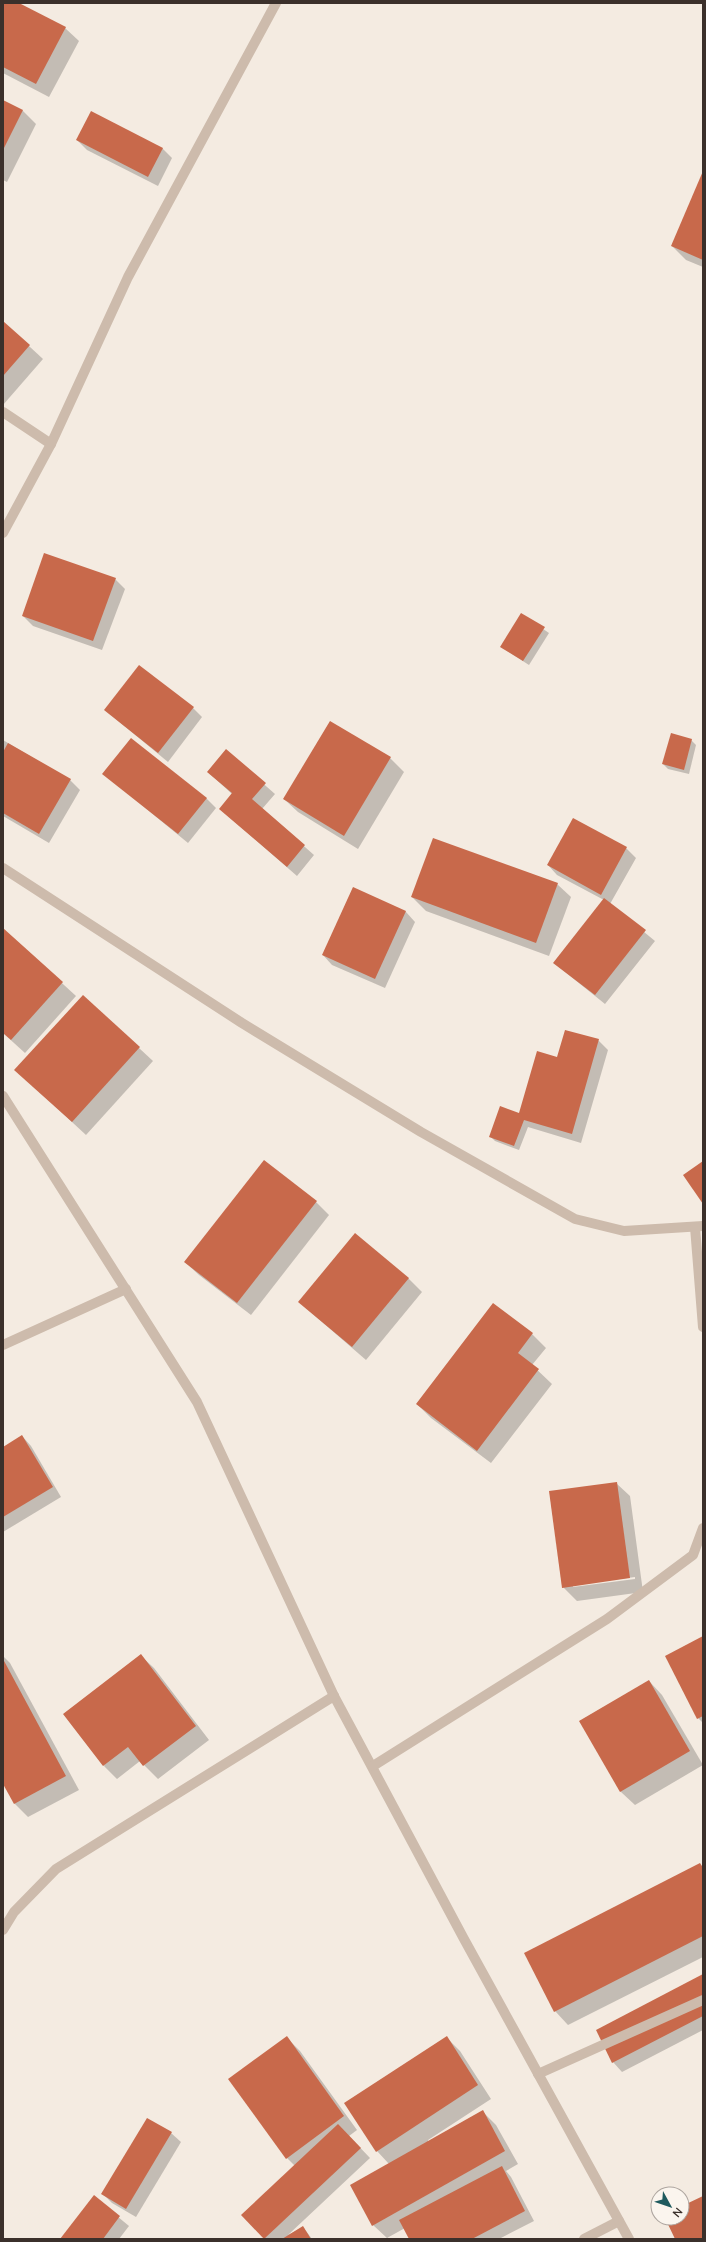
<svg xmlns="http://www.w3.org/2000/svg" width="706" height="2242" viewBox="0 0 706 2242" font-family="'Nunito Sans',sans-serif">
	<rect width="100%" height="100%" fill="#f4ebe1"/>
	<!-- shadow -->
	<g fill="#0003" fill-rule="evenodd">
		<polygon points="3,3 17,3 65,28 79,41 49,97 3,73"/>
		<polygon points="3,101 23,111 36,124 7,182 3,180"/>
		<polygon points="77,140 162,148 172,158 158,186 87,150"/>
		<polygon points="703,174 703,267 686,260 672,246"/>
		<polygon points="3,322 43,359 3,405"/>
		<polygon points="115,579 125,589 102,650 33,626 23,616"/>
		<polygon points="521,614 549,633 529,665 501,647"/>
		<polygon points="193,708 202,717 168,762 105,710"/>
		<polygon points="330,722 390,758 404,772 358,849 298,812 284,799"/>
		<polygon points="3,740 70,780 80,790 49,843 3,816"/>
		<polygon points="691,740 696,745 689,774 668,769 663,764"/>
		<polygon points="226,751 275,794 262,809 314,855 297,876 220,809 232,794 208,772"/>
		<polygon points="104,774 206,798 216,808 188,843"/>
		<polygon points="626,848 636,858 610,904 655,941 605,1004 554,963 604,900 557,875 548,865"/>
		<polygon points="557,884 571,897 549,956 426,911 412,897"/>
		<polygon points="353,888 406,912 415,922 385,988 332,965 323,955"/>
		<polygon points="3,929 76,996 25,1053 3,1033"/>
		<polygon points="83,996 153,1061 86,1135 16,1070"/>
		<polygon points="598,1040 608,1050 581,1143 528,1127 519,1150 495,1141 490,1136 520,1115 558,1058"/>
		<polygon points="316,1202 329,1215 251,1315 199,1275 185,1262"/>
		<polygon points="408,1278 422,1292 366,1360 299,1302"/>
		<polygon points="493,1305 532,1334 546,1348 532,1365 552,1384 491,1463 431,1418 417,1404"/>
		<polygon points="22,1436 31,1446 61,1497 3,1532 3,1448"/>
		<path d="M616,1483l14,13 13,96 -66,9 -14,-14zM635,1577v2l-62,8v-2z"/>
		<polygon points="703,1638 703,1723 698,1718"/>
		<polygon points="140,1655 154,1668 209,1740 158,1779 140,1761 117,1779 104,1766"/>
		<polygon points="3,1656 10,1663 79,1790 28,1817 15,1804 3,1782"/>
		<polygon points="649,1681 662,1695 703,1765 635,1805 621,1792 580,1721"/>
		<polygon points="700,1864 703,1867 703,1957 568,2025 555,2011"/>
		<polygon points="703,1975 703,2030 622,2072 613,2062"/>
		<polygon points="287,2038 300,2051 357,2130 349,2136 370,2158 288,2235 303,2227 312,2239 265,2239 242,2215 295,2166 287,2158"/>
		<polygon points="447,2038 460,2051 491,2099 428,2140 428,2142 482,2111 496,2125 518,2164 506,2171 511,2177 534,2221 499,2239 410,2239 405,2228 387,2238 373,2225 389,2164 377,2151"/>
		<polygon points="171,2133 181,2142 136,2217 112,2203 102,2193"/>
		<polygon points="94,2197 129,2226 119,2239 62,2239"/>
	</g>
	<!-- building -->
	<g fill="#c8694b">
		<polygon points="3,3 19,3 66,27 36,84 3,67"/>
		<polygon points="3,100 23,110 3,150"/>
		<polygon points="91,111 163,148 148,177 76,140"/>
		<polygon points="703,171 703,260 671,246"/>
		<polygon points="3,321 30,345 3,376"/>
		<polygon points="44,553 116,578 93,641 22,616"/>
		<polygon points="521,613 545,627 523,661 500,647"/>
		<polygon points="139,665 194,707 158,753 104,710"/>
		<polygon points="330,721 391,757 344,836 283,799"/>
		<polygon points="671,733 692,739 684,770 662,764"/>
		<polygon points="131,738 207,798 178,834 102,774"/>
		<polygon points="8,743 71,779 39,834 3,813 3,752"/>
		<polygon points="226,749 266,783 252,799 305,845 287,867 219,809 232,793 207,772"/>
		<polygon points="573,818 627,847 601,895 547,865"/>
		<polygon points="433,838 558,883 536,943 411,897"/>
		<polygon points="353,887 406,911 375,979 322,955"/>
		<polygon points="604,898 646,930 595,995 553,963"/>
		<polygon points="3,928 63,982 11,1040 3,1033"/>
		<polygon points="83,995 140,1047 72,1122 14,1070"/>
		<polygon points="565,1030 599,1039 572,1134 524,1120 514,1146 489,1137 500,1106 519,1113 537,1051 557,1057"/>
		<polygon points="264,1160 317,1201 237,1303 184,1262"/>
		<polygon points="703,1161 703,1204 683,1175"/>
		<polygon points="355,1233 409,1278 352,1347 298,1302"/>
		<polygon points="493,1303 533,1333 518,1353 539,1369 477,1451 416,1404"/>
		<polygon points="22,1435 53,1487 3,1517 3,1447"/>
		<polygon points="617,1482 630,1578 562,1588 549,1491"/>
		<polygon points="703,1636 703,1716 697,1719 665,1656"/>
		<polygon points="141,1654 196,1726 143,1766 128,1747 103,1766 63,1714"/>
		<polygon points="3,1659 66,1776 14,1804 3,1784"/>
		<polygon points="649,1680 690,1751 620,1792 579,1721"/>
		<polygon points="700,1863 703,1868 703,1936 554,2012 524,1953"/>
		<polygon points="703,1974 703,2016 612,2063 596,2030"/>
		<polygon points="287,2036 344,2116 286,2159 228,2079"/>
		<polygon points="447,2036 478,2085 376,2152 344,2103"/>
		<polygon points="483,2110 505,2151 372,2226 350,2185"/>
		<polygon points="147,2118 172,2132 126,2209 101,2194"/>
		<polygon points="338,2124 361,2148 264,2239 241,2215"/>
		<polygon points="502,2166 525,2211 472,2239 409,2239 399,2220"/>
		<polygon points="94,2195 120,2216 103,2239 60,2239"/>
		<polygon points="703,2196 703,2239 675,2239 665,2218 682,2218 682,2206"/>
		<polygon points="303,2226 311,2239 282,2239"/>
	</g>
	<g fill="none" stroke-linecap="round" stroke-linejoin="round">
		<!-- minor -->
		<g stroke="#cdbbac" stroke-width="10">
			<polyline points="3,412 51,444"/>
			<polyline points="3,533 51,444 128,277 276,3"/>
			<polyline points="3,868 242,1023 421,1132 575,1219 624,1231 703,1226"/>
			<polyline points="3,1096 197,1402 334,1696 464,1939 629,2239"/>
			<polyline points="695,1227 703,1327"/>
			<polyline points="3,1345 126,1289"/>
			<polyline points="373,1766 607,1619 693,1555 703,1528"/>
			<polyline points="3,1930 14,1912 56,1869 334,1696"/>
			<polyline points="538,2074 703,2000"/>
			<polyline points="584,2239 619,2221"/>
		</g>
	</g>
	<!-- border -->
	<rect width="706" height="2242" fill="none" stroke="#3b302b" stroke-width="8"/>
	<!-- north arrow -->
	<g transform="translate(670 2206) rotate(130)"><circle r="19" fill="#fbf5ee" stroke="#aea6a0"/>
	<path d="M0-3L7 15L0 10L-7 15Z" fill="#1f5a5e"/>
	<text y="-6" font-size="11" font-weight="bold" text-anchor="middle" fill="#3b302b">N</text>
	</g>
</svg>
